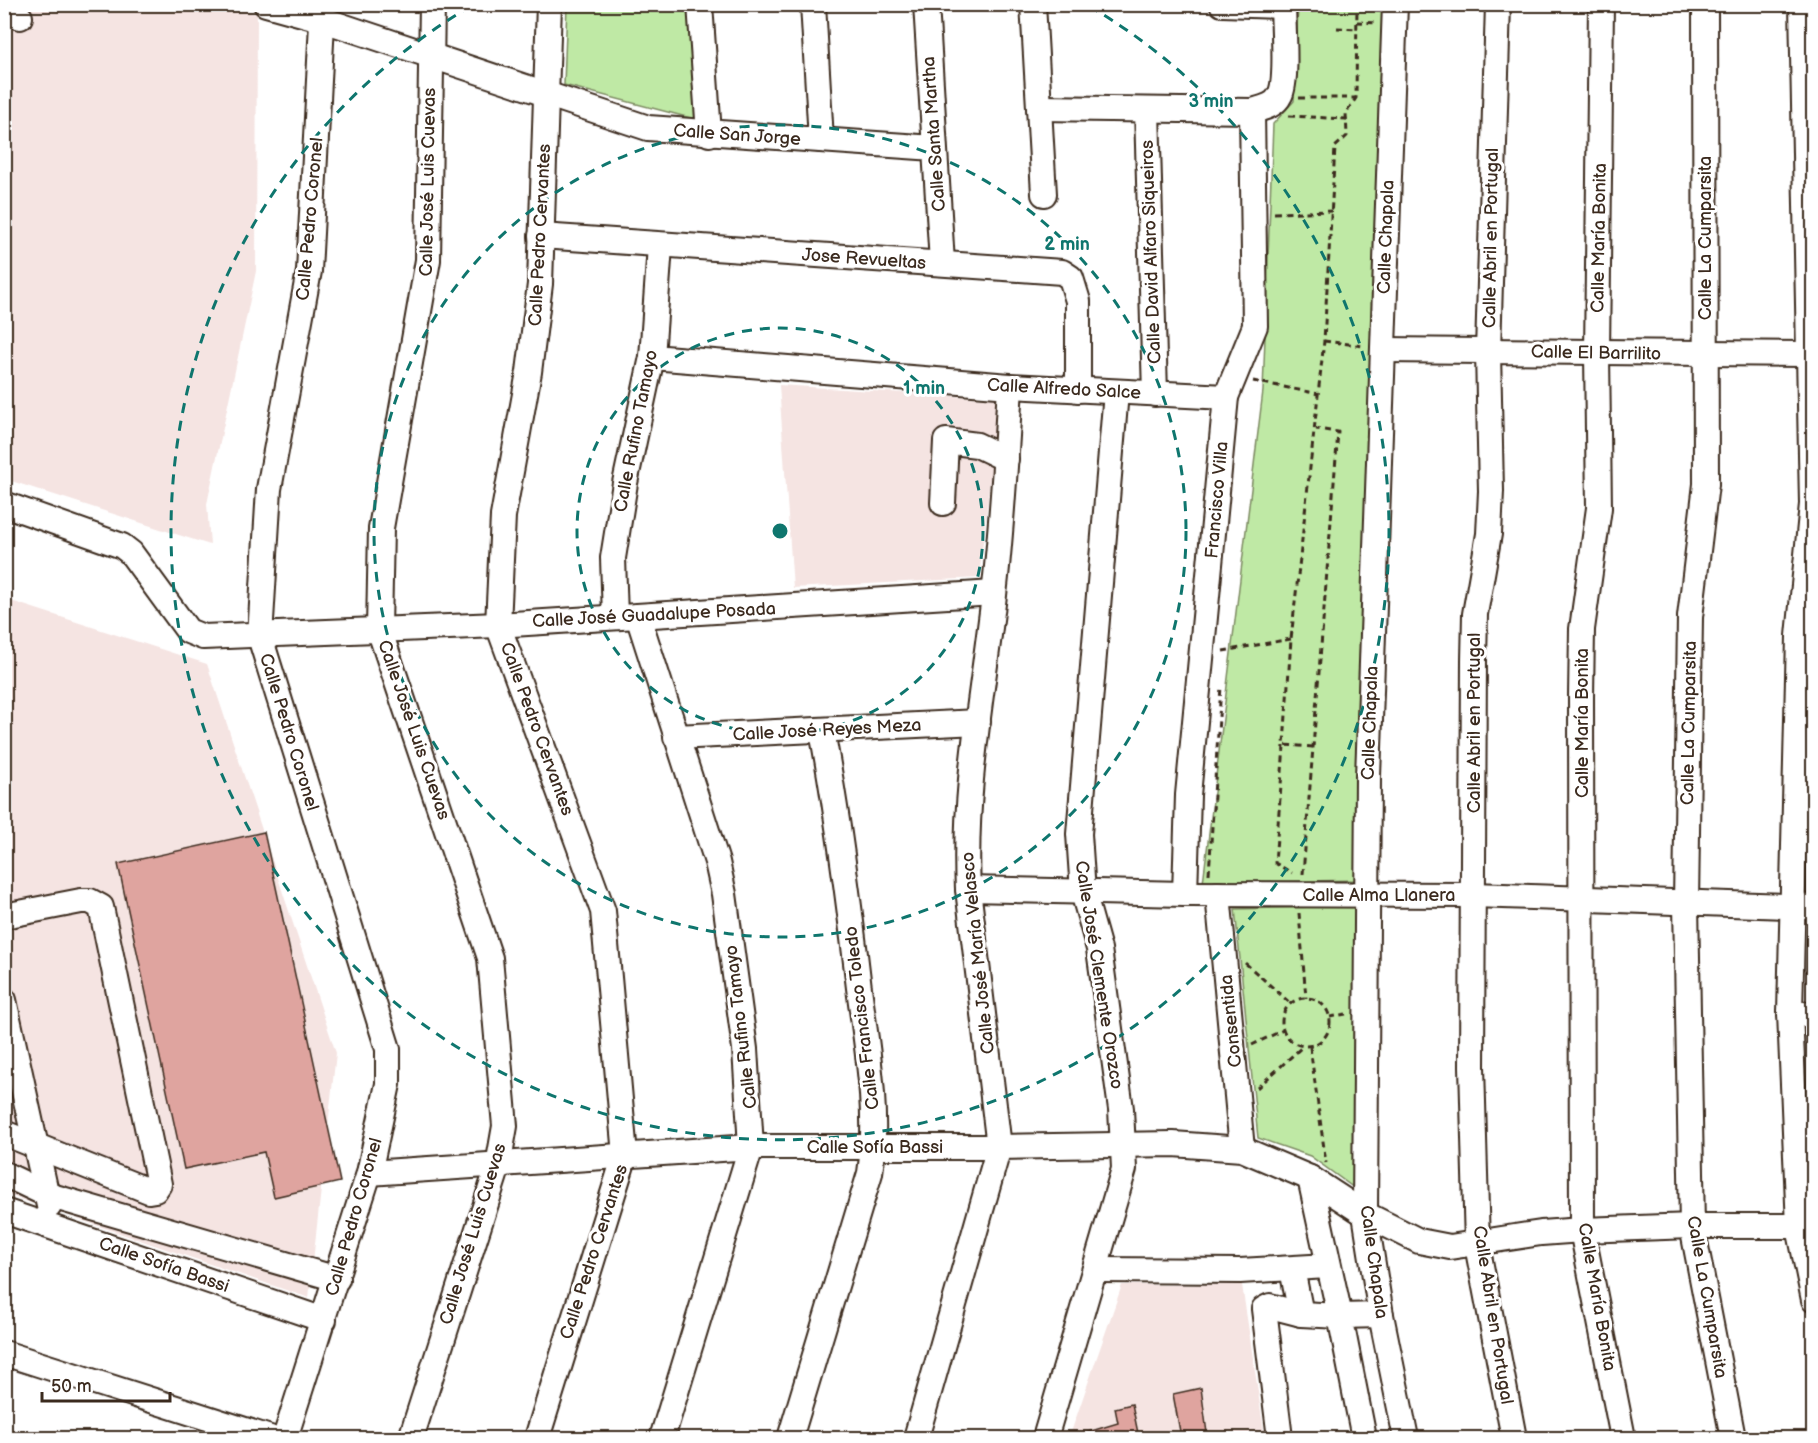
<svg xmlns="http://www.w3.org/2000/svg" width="1818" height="1443" viewBox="0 0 1818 1443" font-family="'Balsamiq Sans',sans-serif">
	<rect width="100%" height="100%" fill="#fff"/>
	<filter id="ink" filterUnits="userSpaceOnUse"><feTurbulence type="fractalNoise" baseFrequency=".0167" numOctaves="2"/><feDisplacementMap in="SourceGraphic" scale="12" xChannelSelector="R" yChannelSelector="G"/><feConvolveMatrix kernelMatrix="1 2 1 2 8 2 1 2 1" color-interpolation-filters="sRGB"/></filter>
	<g filter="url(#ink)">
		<!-- built -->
		<g fill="#f5e4e2">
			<polygon points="222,4 257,14 256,271 207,504 210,545 5,479 5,5"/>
			<polygon points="779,385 999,399 979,578 793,588"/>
			<polygon points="5,599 207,664 336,1053 309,1298 5,1194"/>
			<polygon points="1122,1285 1242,1285 1265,1438 1069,1438"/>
		</g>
		<!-- green -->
		<g fill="#bfe9a5" stroke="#7d8a62" stroke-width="1.5">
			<polygon points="567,5 694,5 702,121 564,85"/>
			<polygon points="1298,5 1392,5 1362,880 1203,883 1263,391 1273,124 1294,101"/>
			<polygon points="1362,906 1361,1193 1310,1156 1258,1138 1235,909"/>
		</g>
		<!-- building -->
		<g fill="#dfa49f" stroke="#3b2a1e" stroke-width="1.5">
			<polygon points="264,832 340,1182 274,1197 264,1152 184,1169 118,864"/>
			<polygon points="1201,1388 1207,1433 1181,1437 1173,1394"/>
			<polygon points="1132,1404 1139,1438 1079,1438 1078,1435 1118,1423 1115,1408"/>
		</g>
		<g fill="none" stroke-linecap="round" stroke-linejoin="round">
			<defs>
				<g id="minor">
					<polyline points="266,4 324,20 648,128 934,148"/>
					<polyline points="700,4 709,134"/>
					<polyline points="813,4 821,140"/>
					<polyline points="926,4 942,263"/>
					<polyline points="1033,4 1044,194"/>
					<polyline points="1222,4 1283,6"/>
					<polyline points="1395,4 1368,777 1365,1214 1381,1315 1406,1438"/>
					<polyline points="1498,4 1488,352 1491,491 1489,534 1475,614 1474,660 1472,1066 1477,1245 1514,1438"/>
					<polyline points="1601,4 1597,354 1599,508 1582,629 1581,697 1582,1230 1623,1438"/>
					<polyline points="1705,4 1706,484 1690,617 1686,904 1692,1226 1733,1438"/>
					<polyline points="1802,4 1812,504 1799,636 1790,1013 1799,1227 1814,1300"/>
					<polyline points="4,11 20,17"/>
					<path d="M1039,108l213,3c11,-3 23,-5 28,-16 8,-15 3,-71 3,-91"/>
					<polyline points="1147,110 1155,394"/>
					<polyline points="541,236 1062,272 1071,278 1078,301 1078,390"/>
					<polyline points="1383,350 1810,354"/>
					<polyline points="652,357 1010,386 1226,397"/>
					<polyline points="943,503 946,441 977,445 1006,459"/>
					<polyline points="4,504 122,546 131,553 188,631 203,637 498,625 994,593"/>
					<polyline points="638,616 717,862 724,894 745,1049 751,1147 662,1438"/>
					<polyline points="615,617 613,558 625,483 652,357 660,246"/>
					<polyline points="676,737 978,722"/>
					<polyline points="968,889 1185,894 1473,895 1814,907"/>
					<polyline points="1185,894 1188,795 1226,397 1255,326 1252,111"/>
					<polyline points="1218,894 1242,1149"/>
					<polyline points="4,916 81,901 90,901 101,907 159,1184 155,1190 149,1191 4,1133"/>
					<polyline points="4,1000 49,1206"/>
					<polyline points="1790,1013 1814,1015"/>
					<polyline points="369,1173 751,1147 999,1147 1173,1144 1242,1149 1310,1178 1365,1214 1419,1241 1450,1247 1541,1233 1582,1230 1692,1226 1814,1226"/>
					<polyline points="4,1174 48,1195 337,1279"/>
					<polyline points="4,1211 324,1320"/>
					<polyline points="1292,1269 1301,1314"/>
					<polyline points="1097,1270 1240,1271 1328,1266"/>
					<polyline points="4,1353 270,1438"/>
					<polyline points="285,1438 369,1173 388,1084 388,1049 260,637 269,489 309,271 323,4"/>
					<polyline points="411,1438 498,1166 505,1126 490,958 379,629 381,528 428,260 432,4"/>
					<polyline points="537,1438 625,1155 603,911 498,625 503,516 529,372 540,284 549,4"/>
					<path d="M790,1438l80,-265c9,-61 -3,-124 -11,-185 -10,-86 -21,-172 -37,-257"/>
					<path d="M916,1438l83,-291 -31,-258c-5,-99 15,-197 26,-294 8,-69 12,-139 16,-209"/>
					<polyline points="1045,1438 1124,1169 1121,1109 1099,949 1083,892 1079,834 1116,392"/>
					<polyline points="1280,1438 1264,1309 1270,1306 1301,1314 1340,1316 1310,1178"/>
					<polyline points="1364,1438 1340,1316 1381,1315"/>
				</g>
			</defs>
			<!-- minor casing -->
			<use href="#minor" stroke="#3b2a1e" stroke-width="28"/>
			<!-- path -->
			<g stroke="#3b2a1e" stroke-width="3" stroke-dasharray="6 4.5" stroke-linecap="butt">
				<polyline points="1357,22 1376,23"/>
				<polyline points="1337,28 1357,29"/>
				<polyline points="1299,98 1356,98"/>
				<polyline points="1289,116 1348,119"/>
				<polyline points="1274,213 1332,211"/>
				<polyline points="1324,341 1364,346"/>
				<polyline points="1253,381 1319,394"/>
				<polyline points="1223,651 1291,639"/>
				<polyline points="1284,746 1275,863 1292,873"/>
				<polyline points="1313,747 1284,745 1291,639 1324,341 1335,147 1347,136 1346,113 1356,98 1357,4"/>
				<polyline points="1209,874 1221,686"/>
				<polyline points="1303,874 1338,432 1316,429"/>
				<polyline points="1299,913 1306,998"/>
				<polyline points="1245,963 1290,1003"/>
				<circle cx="1306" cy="1022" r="24"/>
				<polyline points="1330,1017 1346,1014"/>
				<polyline points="1252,1045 1283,1030"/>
				<polyline points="1310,1047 1326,1163"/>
				<polyline points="1257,1088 1302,1047"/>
			</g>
			<!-- minor -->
			<use href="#minor" stroke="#fff" stroke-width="24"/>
		</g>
	</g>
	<!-- distance rings -->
	<g fill="none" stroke="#0f766e" stroke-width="3" stroke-dasharray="10 8">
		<circle cx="780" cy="531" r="203"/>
		<circle cx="780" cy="531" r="406"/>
		<path d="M1089 6A609 609 0 1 1 471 6"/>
	</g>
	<g text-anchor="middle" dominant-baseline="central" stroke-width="6" stroke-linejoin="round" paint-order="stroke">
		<!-- street labels -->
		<g font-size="18" fill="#3b2a1e" stroke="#fff">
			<text transform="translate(934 134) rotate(-94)">Calle Santa Martha</text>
			<text transform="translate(737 135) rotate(4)">Calle San Jorge</text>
			<text transform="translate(428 182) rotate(-89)">Calle José Luis Cuevas</text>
			<text transform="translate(310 219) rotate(-85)">Calle Pedro Coronel</text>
			<text transform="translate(540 235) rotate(-87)">Calle Pedro Cervantes</text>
			<text transform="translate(1386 237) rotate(-88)">Calle Chapala</text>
			<text transform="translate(1491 238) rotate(-89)">Calle Abril en Portugal</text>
			<text transform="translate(1599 238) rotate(-89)">Calle María Bonita</text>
			<text transform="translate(1705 238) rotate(-90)">Calle La Cumparsita</text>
			<text transform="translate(1151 252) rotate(-92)">Calle David Alfaro Siqueiros</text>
			<text transform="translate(864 259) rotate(4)">Jose Revueltas</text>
			<text transform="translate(1596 353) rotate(1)">Calle El Barrilito</text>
			<text transform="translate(1064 389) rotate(3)">Calle Alfredo Salce</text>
			<text transform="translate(636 431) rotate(-79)">Calle Rufino Tamayo</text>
			<text transform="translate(1217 500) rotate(-85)">Francisco Villa</text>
			<text transform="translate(654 615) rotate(-3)">Calle José Guadalupe Posada</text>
			<text transform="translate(1370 723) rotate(-88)">Calle Chapala</text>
			<text transform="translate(1474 723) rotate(-90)">Calle Abril en Portugal</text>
			<text transform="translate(1582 723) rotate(-90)">Calle María Bonita</text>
			<text transform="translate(1689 723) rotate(-89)">Calle La Cumparsita</text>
			<text transform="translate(537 729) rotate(70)">Calle Pedro Cervantes</text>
			<text transform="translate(414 730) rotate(71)">Calle José Luis Cuevas</text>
			<text transform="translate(827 730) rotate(-3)">Calle José Reyes Meza</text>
			<text transform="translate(289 732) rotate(73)">Calle Pedro Coronel</text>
			<text x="1379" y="895">Calle Alma Llanera</text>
			<text transform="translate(978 953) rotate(-96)">Calle José María Velasco</text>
			<text transform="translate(1099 975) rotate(81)">Calle José Clemente Orozco</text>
			<text transform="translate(862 1018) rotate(-97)">Calle Francisco Toledo</text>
			<text transform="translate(1231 1021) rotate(-96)">Consentida</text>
			<text transform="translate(741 1027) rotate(-97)">Calle Rufino Tamayo</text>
			<text x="875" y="1147">Calle Sofía Bassi</text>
			<text transform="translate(354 1217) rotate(-74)">Calle Pedro Coronel</text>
			<text transform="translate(473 1234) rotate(-73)">Calle José Luis Cuevas</text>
			<text transform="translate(594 1252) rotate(-72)">Calle Pedro Cervantes</text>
			<text transform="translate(1374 1262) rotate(82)">Calle Chapala</text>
			<text transform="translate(164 1265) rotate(19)">Calle Sofía Bassi</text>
			<text transform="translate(1597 1297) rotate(80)">Calle María Bonita</text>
			<text transform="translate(1707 1297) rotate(80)">Calle La Cumparsita</text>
			<text transform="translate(1493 1315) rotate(81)">Calle Abril en Portugal</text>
		</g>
	</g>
	<circle cx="780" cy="531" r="9" fill="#0f766e" stroke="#fff" stroke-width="3"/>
	<g font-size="18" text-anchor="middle" font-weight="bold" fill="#0f766e" stroke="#fff" stroke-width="6" stroke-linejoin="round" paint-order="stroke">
		<text x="1211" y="107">3 min</text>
		<text x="1067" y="250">2 min</text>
		<text x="924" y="394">1 min</text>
	</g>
	<!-- margin -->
	<rect width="1818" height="1443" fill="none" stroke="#fff" stroke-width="24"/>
	<rect x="12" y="12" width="1794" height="1419" fill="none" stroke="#3b2a1e" stroke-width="2" filter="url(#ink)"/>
	<!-- scale -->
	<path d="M42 1392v9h128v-9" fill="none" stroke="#3b2a1e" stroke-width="3"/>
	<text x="51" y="1392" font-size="18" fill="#3b2a1e" stroke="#ffffff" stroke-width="4.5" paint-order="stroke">50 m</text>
</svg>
